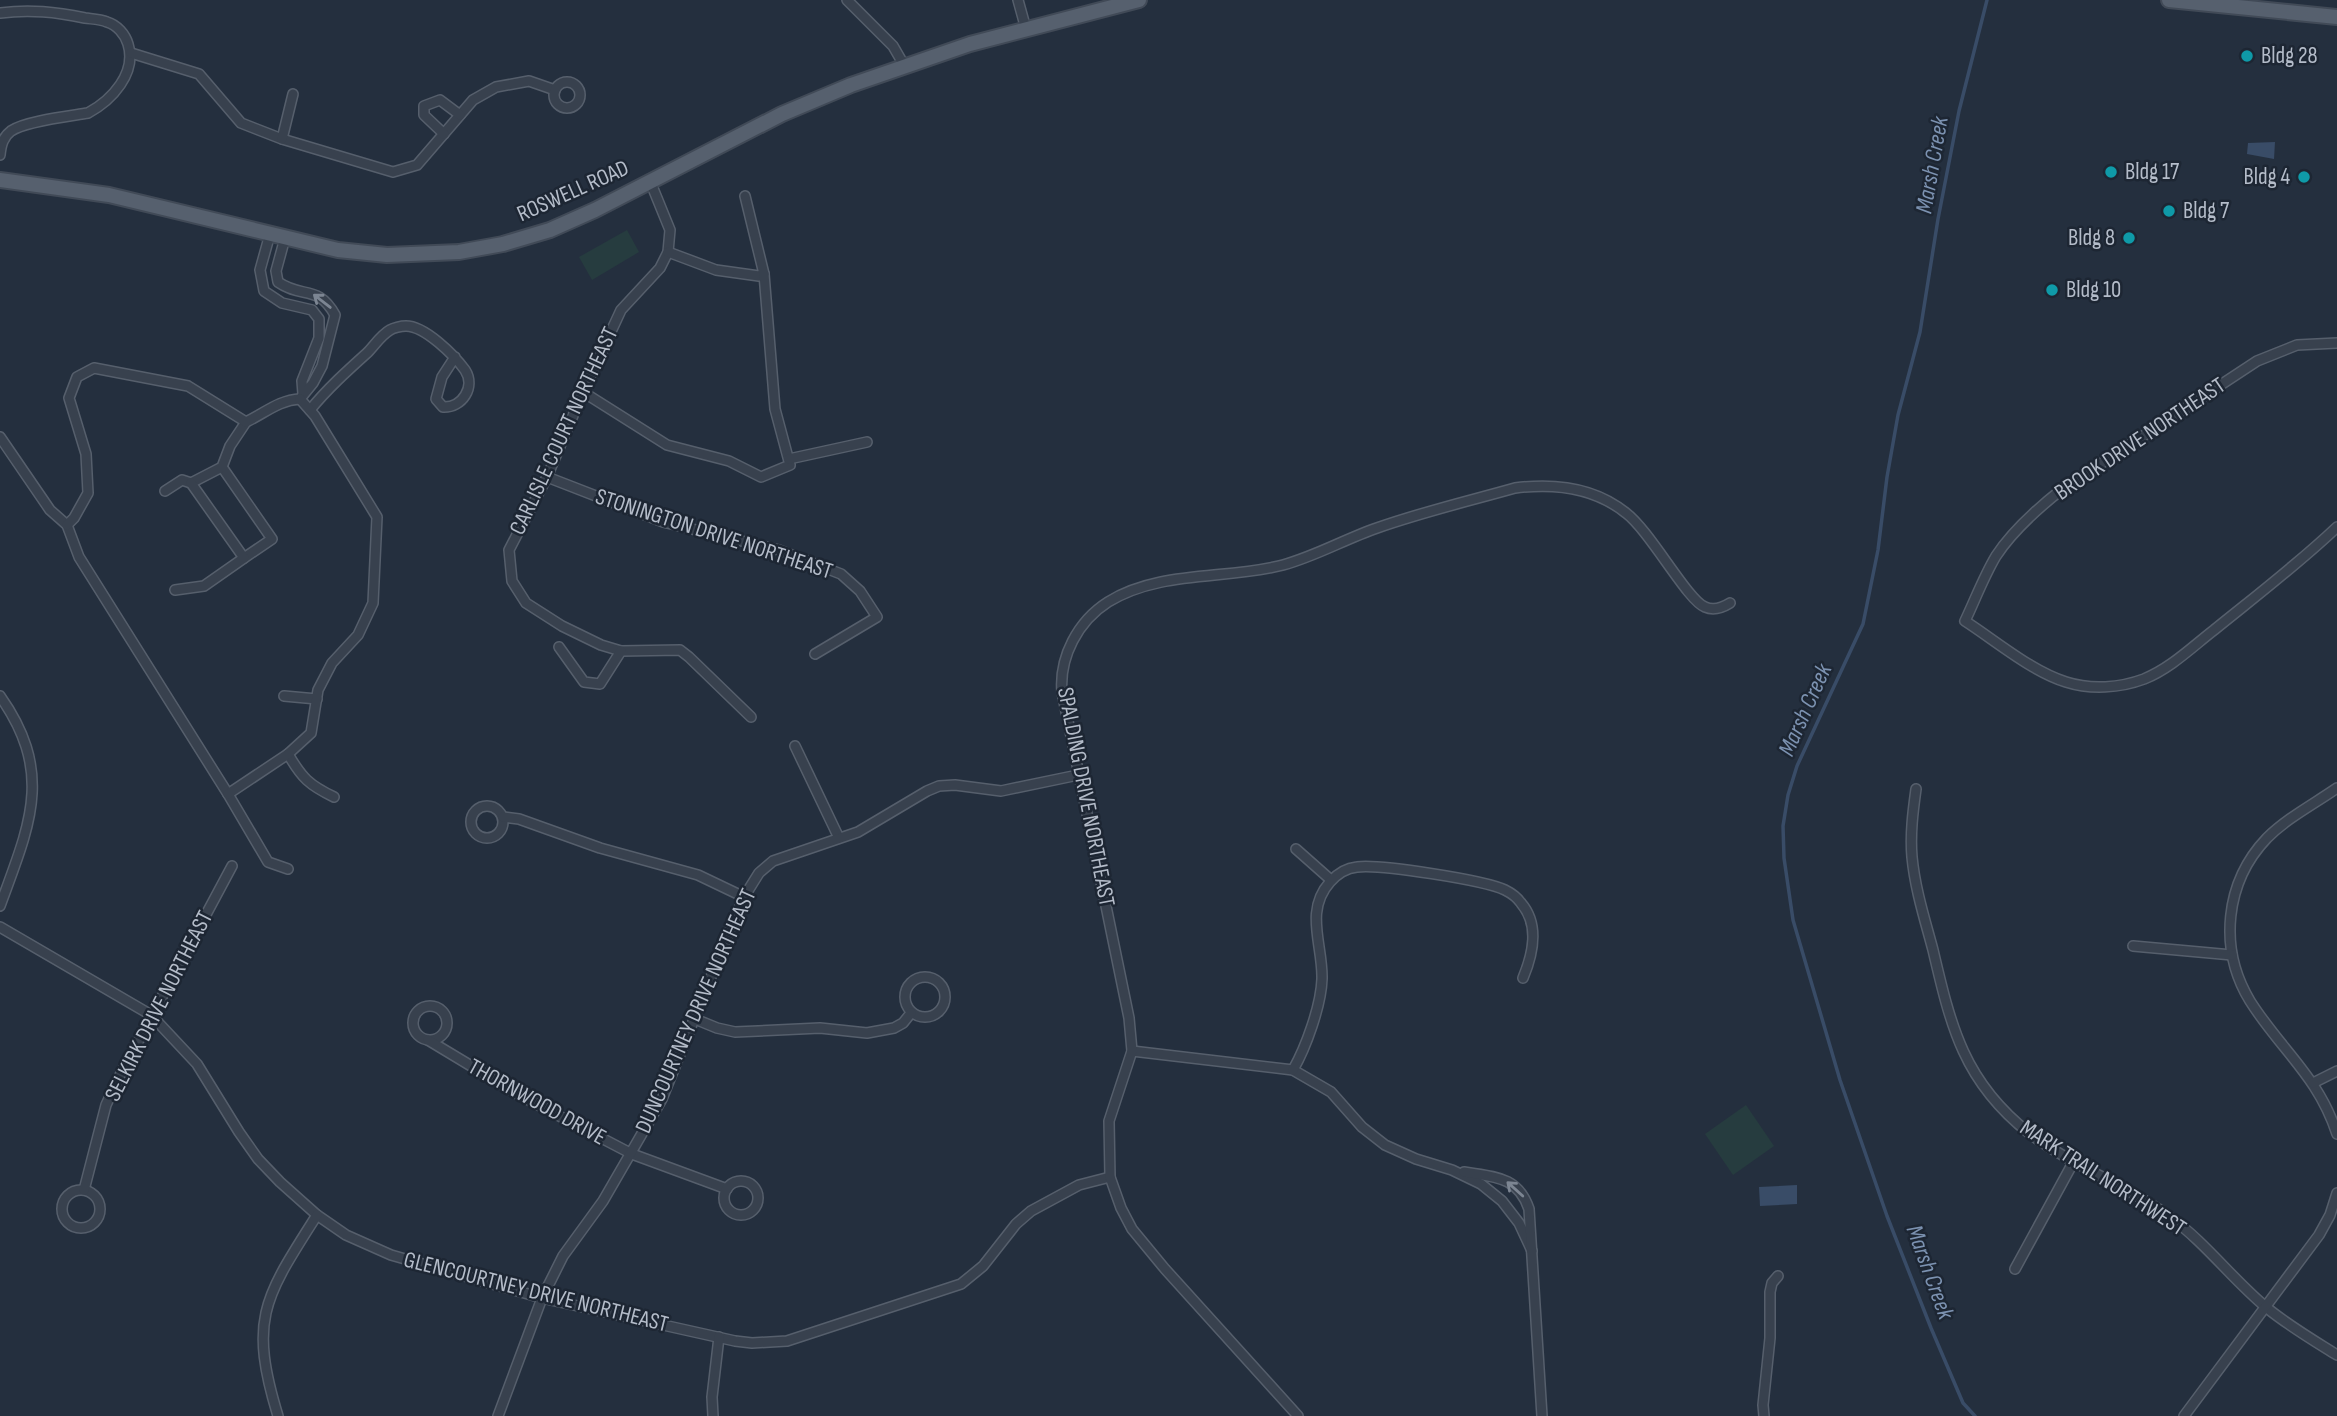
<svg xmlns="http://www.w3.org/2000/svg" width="2337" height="1416" viewBox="0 0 2337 1416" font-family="'Sofia Sans Condensed',sans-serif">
	<rect width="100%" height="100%" fill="#242f3e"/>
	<!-- green -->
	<g fill="#263c3f">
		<polygon points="627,230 639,252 592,280 579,257"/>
		<polygon points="1746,1105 1774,1146 1733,1175 1705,1134"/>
	</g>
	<!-- water -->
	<g fill="#394c67">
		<polygon points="2275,142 2274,159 2247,154 2248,143"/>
		<polygon points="1797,1185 1797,1204 1760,1206 1759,1187"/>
	</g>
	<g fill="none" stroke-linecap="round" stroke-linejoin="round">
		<!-- stream -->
		<polyline stroke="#394c67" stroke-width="3.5" points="1975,1416 1963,1403 1931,1328 1887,1216 1840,1080 1793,920 1784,858 1783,826 1788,795 1797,766 1863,624 1878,550 1887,477 1898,415 1920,332 1938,219 1959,111 1987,0"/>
		<defs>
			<g id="street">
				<polyline points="847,0 893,46 904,65"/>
				<polyline points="1018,0 1026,29"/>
				<path d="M0,13c30,-4 56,-1 85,5 7,1 15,1 22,4 10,3 18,12 21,22 9,29 -16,56 -40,69 -17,3 -63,8 -77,18 -8,6 -10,14 -11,24"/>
				<polyline points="131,53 199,74 241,123 282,139 393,172 417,165 473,100 496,87 529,81 555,90"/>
				<circle cx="567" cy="95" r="13"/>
				<polyline points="444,134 424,115 424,106 440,100 460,115"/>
				<polyline points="282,139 293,94"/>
				<polyline points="650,181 670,230 668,252 660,268 621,310 583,392 547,477 509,550 512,581 526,603 562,626 601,645 621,651 680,650 689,657 751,717"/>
				<polyline points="270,234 260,270 264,291 282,303 312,310 319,319 319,338 302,381 303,394"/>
				<path d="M285,238l-9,33 2,11c24,17 40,2 57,33l-13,51 -9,17 -13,16"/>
				<polyline points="668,252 716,270 759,276 764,274"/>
				<path d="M2337,343l-40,2 -40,16 -196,129c-24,19 -48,40 -65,66 -12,20 -21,44 -31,65 31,20 66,50 101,61 25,8 54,6 78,-3 27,-11 48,-32 70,-49 42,-34 84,-66 123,-103"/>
				<polyline points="583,392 667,445 729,461 761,477 790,465 775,409 764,274 745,196"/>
				<path d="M310,410c17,-21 37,-39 57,-57 7,-7 14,-18 23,-23 3,-2 11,-4 16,-4 19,0 48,29 59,44 11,17 -3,38 -22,37l-7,-8 6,-22 13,-20"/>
				<polyline points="0,437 50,510 67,525 79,557 228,794 268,862 288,869"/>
				<polyline points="789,459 867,442"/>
				<polyline points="222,467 272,539 244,558"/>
				<polyline points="547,477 663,522 779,550 841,574 860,591 877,617 815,654"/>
				<polyline points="165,491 182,480 191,483 222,467 230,446 246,422"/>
				<path d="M67,525l7,-7 14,-25 -2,-39 -17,-56 8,-21 17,-9 94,18 58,36c19,-9 33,-22 54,-23"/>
				<polyline points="175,590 204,586 244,558 191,483"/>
				<polyline points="559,647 584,682 600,684 621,651"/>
				<path d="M0,696c55,78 29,130 0,210"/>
				<polyline points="284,696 317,699"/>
				<polyline points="795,746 839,838"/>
				<path d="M288,754c14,24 21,31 46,43"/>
				<path d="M2337,788c-23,16 -50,30 -70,50 -42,44 -49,110 -17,163 31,49 68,75 87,133"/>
				<path d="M1916,789c-3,22 -6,45 -4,68 3,32 13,63 21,93 18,77 31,132 96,183 43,33 97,52 141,84 36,26 63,63 97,91 22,18 46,32 70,47"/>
				<polyline points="228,794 288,754 311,733 318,690 332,663 358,635 373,603 377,517 315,416 300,399"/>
				<circle cx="487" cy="822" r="16"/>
				<polyline points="503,817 519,819 600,848 698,875 744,897"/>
				<polyline points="1296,849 1331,880"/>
				<polyline points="0,927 151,1015 197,1064 239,1132 258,1159 280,1182 317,1215 346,1235 391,1255 542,1298 735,1341 752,1343 787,1341 961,1284 983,1266 1016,1224 1031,1211 1079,1185 1110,1177"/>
				<polyline points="2133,946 2232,955"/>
				<circle cx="925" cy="997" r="20"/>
				<circle cx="430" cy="1023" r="17"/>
				<polyline points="695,1019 717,1028 735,1032 820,1028 867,1033 894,1028 903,1023 911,1013"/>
				<polyline points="428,1040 521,1096 632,1154 727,1189"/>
				<polyline points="1132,1051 1293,1070 1331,1092 1362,1127 1385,1145 1416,1159 1452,1170 1481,1184 1502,1201 1519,1223 1532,1251"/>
				<path d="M1293,1070c13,-23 28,-64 29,-91 1,-34 -18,-68 8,-97 7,-8 17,-14 27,-15 23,-3 127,13 148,23 6,3 12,7 16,13 19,22 12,51 2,75"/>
				<polyline points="2313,1083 2337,1071"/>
				<path d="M1464,1172c30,5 54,4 65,37l13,207"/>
				<circle cx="741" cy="1198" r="17"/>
				<circle cx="81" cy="1209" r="19"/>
				<polyline points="84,1190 106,1105 118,1079 232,866"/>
				<polyline points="2015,1269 2074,1161"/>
				<path d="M278,1416c-30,-98 -13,-119 39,-201"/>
				<polyline points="498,1416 542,1298 563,1256 603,1201 662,1099 733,922 744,897 759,873 773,861 858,832 927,791 939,786 955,785 1001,791 1078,775"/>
				<polyline points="713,1416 712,1397 719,1337"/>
				<path d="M1298,1416l-133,-147 -33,-40 -11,-21 -11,-31 -1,-56 23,-70 -3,-33 -67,-326c-3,-35 16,-71 46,-90 52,-32 118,-22 175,-37 33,-9 62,-26 94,-37 45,-16 92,-27 138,-40 39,-5 79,-1 111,25 24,18 62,88 79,94 9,4 17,1 25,-4"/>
				<polyline points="1764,1416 1763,1405 1770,1338 1770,1292 1772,1283 1778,1276"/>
				<polyline points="2184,1416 2319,1235 2330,1215 2337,1193"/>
			</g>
			<g id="primary">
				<polyline points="2169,0 2337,17"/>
				<polyline points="0,180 109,195 338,250 387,255 459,252 503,244 550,230 595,210 782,114 851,85 970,44 1139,0"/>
			</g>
		</defs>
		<!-- street casing -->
		<use href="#street" stroke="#565f6c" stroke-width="12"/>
		<!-- primary casing -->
		<use href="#primary" stroke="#414a57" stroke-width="18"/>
		<!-- street -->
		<use href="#street" stroke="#38414e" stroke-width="9"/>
		<!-- primary -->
		<use href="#primary" stroke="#56606e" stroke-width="14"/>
	</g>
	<!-- one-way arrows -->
	<defs><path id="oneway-shaft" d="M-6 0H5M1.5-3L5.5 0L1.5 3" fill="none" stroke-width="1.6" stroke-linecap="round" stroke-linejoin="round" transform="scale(1.75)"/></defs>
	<g stroke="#7c8592">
		<use href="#oneway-shaft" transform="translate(322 301) rotate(-142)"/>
		<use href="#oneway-shaft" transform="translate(1515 1189) rotate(-138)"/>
	</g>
	<!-- markers -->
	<g fill="#0f9aa8" stroke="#1d2633" stroke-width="2.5">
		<circle cx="2247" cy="56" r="7"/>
		<circle cx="2111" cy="172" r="7"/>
		<circle cx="2304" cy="177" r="7"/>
		<circle cx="2169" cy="211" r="7"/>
		<circle cx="2129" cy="238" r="7"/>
		<circle cx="2052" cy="290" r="7"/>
	</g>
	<g text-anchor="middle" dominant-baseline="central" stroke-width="5" stroke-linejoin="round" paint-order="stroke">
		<!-- poi labels -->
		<g font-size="23" fill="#b4bcc9" stroke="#1d2633" text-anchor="start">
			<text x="2261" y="56">Bldg 28</text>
			<text x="2125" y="172">Bldg 17</text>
			<text x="2290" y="177" text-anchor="end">Bldg 4</text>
			<text x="2183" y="211">Bldg 7</text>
			<text x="2115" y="238" text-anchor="end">Bldg 8</text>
			<text x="2066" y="290">Bldg 10</text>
		</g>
		<!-- street labels -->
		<g font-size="23" fill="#b4bcc9" stroke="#1d2633">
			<text transform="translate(573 191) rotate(-24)">ROSWELL ROAD</text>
			<text transform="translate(564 431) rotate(-65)">CARLISLE COURT NORTHEAST</text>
			<text transform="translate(2140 439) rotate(-34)">BROOK DRIVE NORTHEAST</text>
			<text transform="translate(714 534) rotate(18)">STONINGTON DRIVE NORTHEAST</text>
			<text transform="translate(1086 797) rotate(79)">SPALDING DRIVE NORTHEAST</text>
			<text transform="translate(159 1006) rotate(-63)">SELKIRK DRIVE NORTHEAST</text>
			<text transform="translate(696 1011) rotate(-66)">DUNCOURTNEY DRIVE NORTHEAST</text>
			<text transform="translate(537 1102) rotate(29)">THORNWOOD DRIVE</text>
			<text transform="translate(2103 1178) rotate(33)">MARK TRAIL NORTHWEST</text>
			<text transform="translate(536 1292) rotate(14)">GLENCOURTNEY DRIVE NORTHEAST</text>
		</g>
		<!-- water labels -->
		<g font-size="24" font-style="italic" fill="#7c92b1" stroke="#1d2633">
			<text transform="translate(1932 165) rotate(-80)">Marsh Creek</text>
			<text transform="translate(1805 710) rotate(-66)">Marsh Creek</text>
			<text transform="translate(1930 1272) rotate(70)">Marsh Creek</text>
		</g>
	</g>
</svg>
